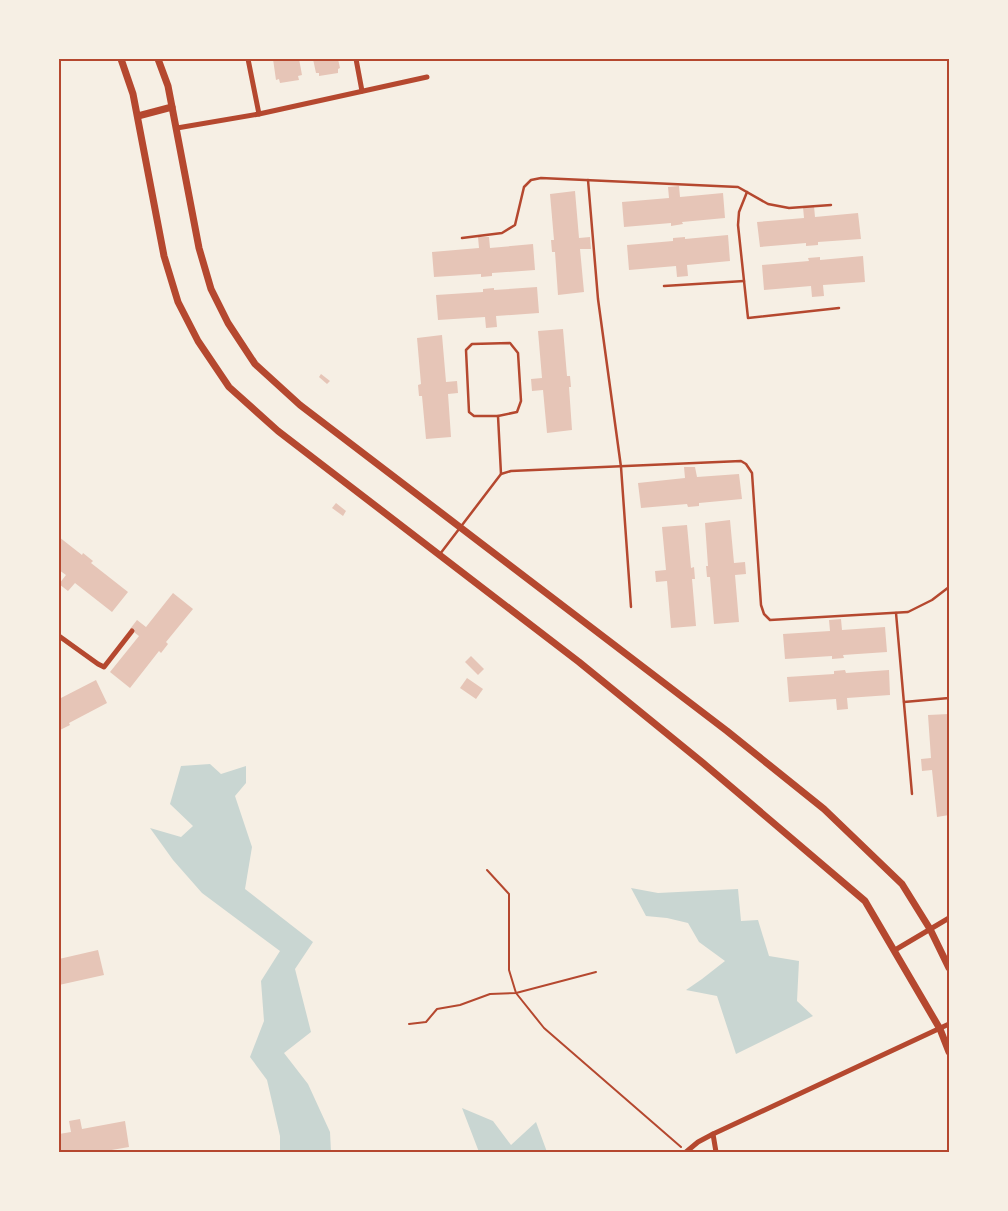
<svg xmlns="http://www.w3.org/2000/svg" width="1008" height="1211" viewBox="0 0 1008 1211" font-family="Raleway,sans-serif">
	<rect width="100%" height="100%" fill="#f6efe4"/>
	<!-- water -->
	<g fill="#c9d6d2">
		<polygon points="210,764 221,774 246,766 246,783 235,796 252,847 245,889 313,942 295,969 311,1032 284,1053 308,1084 330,1132 331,1152 280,1152 280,1136 267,1080 250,1057 264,1021 261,981 280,951 202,893 173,860 150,828 181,837 193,826 170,804 181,766"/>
		<polygon points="631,888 658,893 738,889 741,921 758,920 769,956 799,961 797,1001 813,1016 736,1054 717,996 686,990 702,979 725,961 699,942 688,923 667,918 646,916"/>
		<polygon points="462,1108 493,1121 511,1145 536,1122 547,1152 576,1150 573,1152 479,1152"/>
	</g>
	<!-- building -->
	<g fill="#e6c5b7">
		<polygon points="273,59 299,59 302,75 298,76 299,80 280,83 279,79 276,80"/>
		<polygon points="313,59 338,59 340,68 338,69 338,73 319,76 319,73 316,73"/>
		<polygon points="679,186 680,197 723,193 725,218 682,222 683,224 671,226 671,223 624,227 622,202 669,198 668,187"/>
		<polygon points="575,191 579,238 590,237 591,249 580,249 584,292 558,295 555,252 552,252 551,240 554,240 550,194"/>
		<polygon points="814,206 815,217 858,213 861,239 818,242 818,245 806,246 806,243 760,247 757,222 804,218 803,207"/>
		<polygon points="728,235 730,261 687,265 688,276 677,277 676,266 629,270 627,245 673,241 673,238 685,237 685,239"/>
		<polygon points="478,237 489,237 490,248 533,244 535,270 492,273 492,276 481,277 481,274 434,277 432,252 479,248"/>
		<polygon points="863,256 865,282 823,285 824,296 812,297 811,286 764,290 762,265 809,261 808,258 820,257 820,260"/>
		<polygon points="537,287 539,313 496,316 497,327 486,328 485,317 438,320 436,295 483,292 483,289 494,288 494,290"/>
		<polygon points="563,329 567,376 570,376 571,387 569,387 572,430 547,433 543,390 532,391 531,379 542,378 538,331"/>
		<polygon points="442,335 446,382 457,381 458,393 448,394 451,437 426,439 422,396 419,396 418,385 421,384 417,338"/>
		<polygon points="321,374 330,381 327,384 319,377"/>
		<polygon points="684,467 695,467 697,477 739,474 742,499 699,503 699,506 688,507 687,504 641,508 638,483 685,478"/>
		<polygon points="336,503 346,511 343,516 332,508"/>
		<polygon points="730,520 734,563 745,562 746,574 735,575 739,622 714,624 710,577 707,577 706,566 708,566 705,523"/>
		<polygon points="687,525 691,568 694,567 695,579 692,579 696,626 671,628 667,581 656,582 655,571 666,570 662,527"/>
		<polygon points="59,537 82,555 83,553 93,561 91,563 128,592 112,612 75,583 68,591 59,584 66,575 59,570"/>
		<polygon points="173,593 193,609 166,642 168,644 161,653 159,651 130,688 110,672 139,636 130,629 137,620 146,627"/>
		<polygon points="841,619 842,630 885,627 887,652 843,655 844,658 832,659 832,656 785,659 783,634 830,631 829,620"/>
		<polygon points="471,656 484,669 478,675 465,662"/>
		<polygon points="845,670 846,673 889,670 890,695 847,698 848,709 837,710 836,699 789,702 787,677 834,674 834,671"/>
		<polygon points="467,678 483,689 476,699 460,688"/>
		<polygon points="96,680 107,703 69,723 70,725 60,730 59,699"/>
		<polygon points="949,714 949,815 937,817 932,770 922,771 921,759 931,758 928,715"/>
		<polygon points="98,950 104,975 59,985 59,959"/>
		<polygon points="80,1119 82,1129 125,1121 129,1147 100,1152 59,1152 59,1134 71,1132 69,1121"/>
	</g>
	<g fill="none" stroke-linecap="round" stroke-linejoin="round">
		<!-- path -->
		<g stroke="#b5482f" stroke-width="2">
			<polyline points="487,870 509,894 509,970 516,993 544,1028 681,1147"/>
			<polyline points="409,1024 426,1022 437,1009 460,1005 490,994 516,993 596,972"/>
		</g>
		<!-- service -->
		<g stroke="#b5482f" stroke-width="2.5">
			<polyline points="588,180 598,299 621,467 631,607"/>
			<polyline points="747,192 739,212 738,225 748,318 839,308"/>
			<polyline points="462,238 502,233 515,225 524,187 531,180 541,178 738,187 768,204 789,208 831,205"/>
			<polyline points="664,286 744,281"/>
			<polygon points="510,343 518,353 521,401 517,412 498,416 474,416 469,412 466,350 472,344"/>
			<polyline points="498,416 501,474"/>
			<polyline points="440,554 501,474 511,471 741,461 746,464 752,473 761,605 764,614 770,620 908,612 932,600 949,587"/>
			<polyline points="896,613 912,794"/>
			<polyline points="904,702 949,698"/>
		</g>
		<!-- minor -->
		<g stroke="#b5482f" stroke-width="5">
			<polyline points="248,59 259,114"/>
			<polyline points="356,59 362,91"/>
			<polyline points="177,128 259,114 427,77"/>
			<polyline points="59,636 98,664 104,667 132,631"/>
			<polyline points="895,950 949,918"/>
			<polyline points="686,1152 698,1142 713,1134"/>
			<polyline points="716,1152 713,1134 949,1024"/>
		</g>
		<!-- tertiary -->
		<g stroke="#b5482f" stroke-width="7">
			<polyline points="121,59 133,94 164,256 178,302 198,341 229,387 278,431 579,662 703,763 865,901 940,1029 949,1052"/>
			<polyline points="158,59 168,86 199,248 211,289 228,323 255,364 300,405 727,731 824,809 902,884 930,929 949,968"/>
			<polyline points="138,116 172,107"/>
		</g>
	</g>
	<!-- border -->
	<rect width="1008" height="1211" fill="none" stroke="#f6efe4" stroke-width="120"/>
	<rect x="60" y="60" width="888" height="1091" fill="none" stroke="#b5482f" stroke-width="2"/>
</svg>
